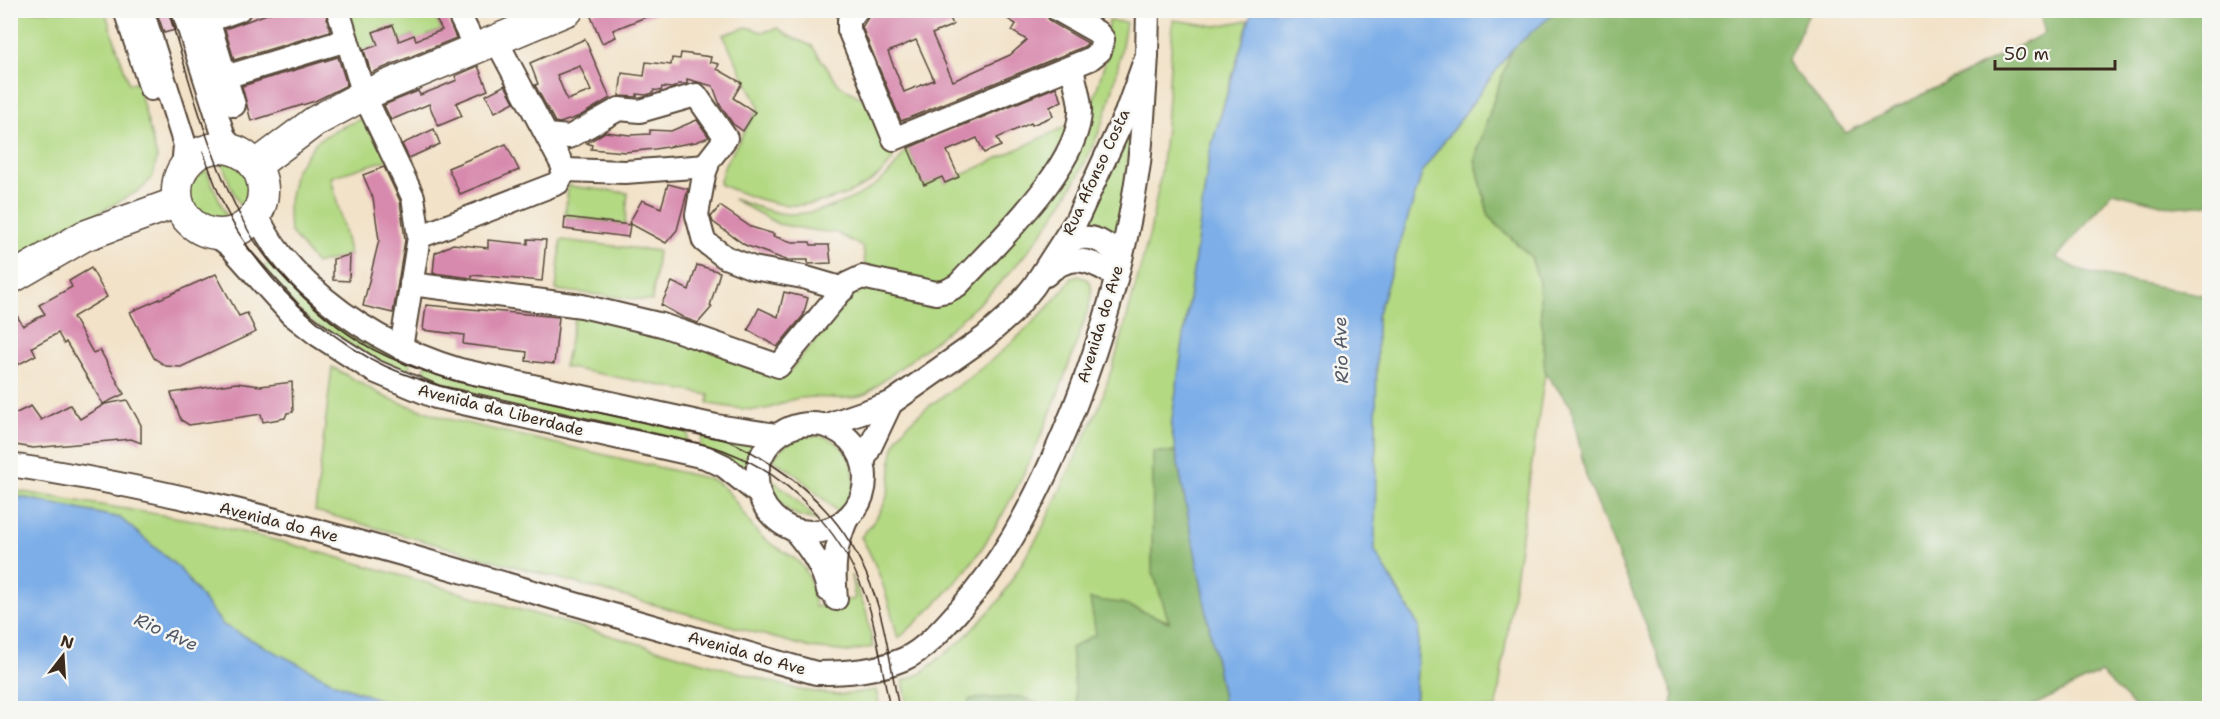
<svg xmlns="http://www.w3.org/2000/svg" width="2220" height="719" viewBox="0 0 2220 719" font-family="'Shantell Sans',sans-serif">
	<rect width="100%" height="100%" fill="#f6f6f2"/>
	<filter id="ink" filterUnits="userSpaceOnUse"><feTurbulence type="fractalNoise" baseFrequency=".0167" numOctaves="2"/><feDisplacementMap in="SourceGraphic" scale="12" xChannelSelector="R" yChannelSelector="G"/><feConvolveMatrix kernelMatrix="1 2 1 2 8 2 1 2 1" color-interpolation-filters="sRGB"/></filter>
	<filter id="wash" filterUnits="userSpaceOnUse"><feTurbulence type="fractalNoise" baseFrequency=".008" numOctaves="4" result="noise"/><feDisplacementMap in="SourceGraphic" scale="24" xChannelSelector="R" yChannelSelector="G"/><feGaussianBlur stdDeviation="1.35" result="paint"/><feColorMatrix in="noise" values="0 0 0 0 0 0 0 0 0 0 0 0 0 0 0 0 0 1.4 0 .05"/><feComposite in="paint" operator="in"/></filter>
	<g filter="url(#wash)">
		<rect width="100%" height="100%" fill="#f2e2c8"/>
		<!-- green -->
		<g fill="#b3d983" stroke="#778250" stroke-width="1.5">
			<polygon points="393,10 431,11 442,30 428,35 418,45 413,35 399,41 373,32 378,45 356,53 346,17 363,11"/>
			<polygon points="11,11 105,11 129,84 137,81 157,158 153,176 142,189 11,261"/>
			<polygon points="1173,20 1216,26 1249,20 1210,151 1171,427 1176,452 1154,452 1152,569 1170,622 1121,603 1096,634 1076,701 1082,708 1051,708 1021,697 970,699 966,708 948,708 947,706 908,708 903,681 920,674 962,640 999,601 1040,533 1100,405 1120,343 1150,232 1161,173 1166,127"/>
			<path d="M1109,21l17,1c-6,37 -13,76 -27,110 -29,70 -76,134 -133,183 -32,28 -66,53 -100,79 -25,9 -41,1 -65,4 -12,1 -21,7 -31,10 -19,5 -42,-2 -62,-4l1,-9 -145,-28 12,-55 74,17 130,45 8,-1 70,-84 12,-4 90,6 131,-183 18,-59 -2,-19z"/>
			<path d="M747,27l15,5 16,-4 11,8 23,10 27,39 34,20 20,54c-19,29 -59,43 -93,46 -26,2 -57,-11 -81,-21l6,-20 34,-57 -36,-72z"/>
			<polygon points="1512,49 1495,96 1475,159 1489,217 1531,257 1539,282 1545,373 1499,690 1496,708 1415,708 1419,627 1375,551 1377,316 1423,170"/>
			<path d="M1141,77l-24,159 -3,1c-10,-9 -20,-11 -33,-11z"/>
			<polygon points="370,115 390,159 331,177 350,255 316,264 290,231 288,207 295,171 316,142 335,130"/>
			<path d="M1071,124l-28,58 -100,104 -53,-10 -6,-8 -19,-3 -2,-18 -26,-14 -26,-3 -33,-6 -45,-25c20,6 42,16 63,15 30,-2 67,-17 89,-37 9,-7 16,-20 23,-29l16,37 18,-8 3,6z"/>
			<path d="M220,157c36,6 41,29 25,59l-14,-29z"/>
			<path d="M203,163l27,61c-8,1 -15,2 -23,-1 -17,-7 -24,-35 -15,-50 2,-4 8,-7 11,-10z"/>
			<polygon points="568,186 628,193 625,224 565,217"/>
			<polygon points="561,240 658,251 652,301 556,290"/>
			<polygon points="273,259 411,360 406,379 308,320 259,271"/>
			<path d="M1078,276c6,2 12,3 13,10 3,12 -9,40 -13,53 -25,71 -53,143 -94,206 -24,37 -54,65 -86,94 -9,-37 -18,-70 -37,-102 14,-16 27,-33 29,-55 2,-19 0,-37 13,-52 15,-19 52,-41 71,-56 36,-28 71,-60 98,-96z"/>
			<polygon points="426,363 690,425 685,449 420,387"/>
			<path d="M332,367l55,31 61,21 262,60c27,12 31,40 52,58 14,12 33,17 44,34 6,11 7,23 9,36l40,-8 -4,-24 15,35 7,37 -25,5 -37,-4 -496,-137z"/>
			<polygon points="705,428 757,437 745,471 699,451"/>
			<path d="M805,436c5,0 10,-1 15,0 36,6 46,55 18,76l-45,-40 -20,-12c9,-14 16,-20 32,-24z"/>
			<path d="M770,479l17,12 30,29c-29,-4 -40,-14 -47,-41z"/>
			<polygon points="11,490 192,520 291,544 800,690 839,695 876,690 880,708 402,708 335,683 223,625 179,568 120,518 11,495"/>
		</g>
		<!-- forest -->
		<g fill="#8eb971" stroke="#647248" stroke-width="1.5">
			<polygon points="1557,11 1810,11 1787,62 1846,133 2045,33 2039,11 2209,11 2209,204 2173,207 2113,192 2056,258 2084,272 2209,296 2209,708 2135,708 2101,673 2028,708 1671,708 1674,695 1586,476 1571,406 1545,373 1539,282 1531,257 1489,217 1475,159 1495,96 1512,49"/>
			<polygon points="1153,452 1176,452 1225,708 1082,708 1076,701 1071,648 1096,634 1090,599 1121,603 1169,622 1152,569"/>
			<polygon points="1021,697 1051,708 966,708 970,699"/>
		</g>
		<!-- water -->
		<g fill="#7daee8" stroke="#5c6c83" stroke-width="1.5">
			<polygon points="1252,11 1557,11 1512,49 1423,170 1377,316 1375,551 1419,627 1415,708 1225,708 1171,427 1210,151"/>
			<polygon points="11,495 120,518 179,568 223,625 335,683 402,708 51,708 38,701 11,695"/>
		</g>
		<g id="blocks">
			<!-- building -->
			<g fill="#d88aae" fill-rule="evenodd">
				<polygon points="156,10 170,10 175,30 164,33"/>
				<polygon points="278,10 325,10 330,31 234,60 225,29"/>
				<polygon points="431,10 444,10 456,38 371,73 364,50 378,45 373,32 393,25 399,41 414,35 416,40 442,30"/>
				<polygon points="598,10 661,10 661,11 613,30 616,37 602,43 590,14"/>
				<path d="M881,10h66l6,15 -21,9 21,47 57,-26 17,-15 -15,-9 4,-7 -23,-14h49l9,12 37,21 -5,4 -182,74 -39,-94 7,-11zM916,40l18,40 -30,12 -16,-40z"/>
				<path d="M585,39l25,59 -30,18 -20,7 -5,-1 -20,-37 3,-1 -8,-21zM580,66l11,25 -24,9 -10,-25z"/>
				<polygon points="681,53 711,57 710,62 719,64 717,69 742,83 733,98 755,112 743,131 733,124 720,105 713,86 687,79 687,84 678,84 677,86 672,88 662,87 661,91 654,90 653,93 646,95 637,94 637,97 619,96 622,73 644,76 646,62 671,65 672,58 680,59"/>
				<polygon points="338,57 347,85 315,101 251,121 242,86"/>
				<polygon points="478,66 488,90 456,103 462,116 438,126 429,104 391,120 384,105 418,91 420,95 438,88 457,80 455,76"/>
				<polygon points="505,85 514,102 495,112 486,95"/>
				<polygon points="1056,87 1062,101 1050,107 1053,116 1032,125 1031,123 997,138 1001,146 984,153 977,138 947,151 959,177 945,183 942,177 924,185 908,148"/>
				<polygon points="697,120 709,137 696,142 655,149 625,152 591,149 592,145 587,143 605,132 630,135 650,134 650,130 671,131"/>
				<polygon points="434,129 440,144 409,158 402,144"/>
				<polygon points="506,144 519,170 460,194 448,168"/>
				<polygon points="384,167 400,201 405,240 393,313 363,306 379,240 373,198 363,175"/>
				<polygon points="668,184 688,189 677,230 666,243 629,223 642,200 661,208"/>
				<polygon points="720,206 751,227 774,234 773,236 792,242 810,242 811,245 829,245 831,263 808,264 808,260 786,260 745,245 713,222 711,217"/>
				<polygon points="565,217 630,225 628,237 564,229"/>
				<polygon points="528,239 546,240 542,281 472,275 472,278 433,273 435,253 453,244 488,248 488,240 528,244"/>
				<polygon points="350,255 349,281 333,280 333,259"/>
				<polygon points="697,265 720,272 710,306 712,307 698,323 684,318 661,305 672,282 689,290"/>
				<polygon points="91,268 107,297 73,317 93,353 100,350 124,394 103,404 66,342 64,344 58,333 32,347 36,355 10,369 10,304 23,326 45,314 39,305 72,287 69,281"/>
				<polygon points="216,274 239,316 247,313 256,332 181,367 166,366 154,358 130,312"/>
				<polygon points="784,292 808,298 803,316 777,347 748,330 759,308 778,317"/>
				<polygon points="426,305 559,317 554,364 526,361 527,352 463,344 464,335 423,330"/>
				<polygon points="292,382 293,412 287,413 285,418 263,422 261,414 189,425 181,420 171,393 236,383 261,386"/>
				<polygon points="127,400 141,425 141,443 131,439 33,448 10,444 10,416 31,406 41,420 70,405 80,419 105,404"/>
			</g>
		</g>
	</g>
	<g filter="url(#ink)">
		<use href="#blocks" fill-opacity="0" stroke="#564638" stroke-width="1.5"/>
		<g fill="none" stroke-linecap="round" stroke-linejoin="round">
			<defs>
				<g id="minor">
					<polyline points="125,10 151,89 159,86"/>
					<polyline points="142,10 185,145 183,169"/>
					<polyline points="183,10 223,134 228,143 235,150"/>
					<polyline points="205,10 234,105"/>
					<polyline points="338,10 364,95 413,197 419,237 401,348"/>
					<polyline points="457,10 476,49"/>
					<polyline points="857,10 849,20 849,30 894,139 1090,59 1100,51 1103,39 1097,32 1058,10"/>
					<polyline points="208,21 239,10"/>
					<polyline points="496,40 565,170"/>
					<polyline points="225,77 347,40"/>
					<polyline points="547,135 569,137 619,109 640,111 696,95 726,138 709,160 704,175 697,215 704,241 725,257 753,268 803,277 844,289"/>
					<polyline points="565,170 625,172 707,166"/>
					<path d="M257,213c10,28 30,51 51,71 45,42 94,69 152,86l256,56 60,9"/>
					<polyline points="214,234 230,246 291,314 318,335 374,371 436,397 705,457 724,466 758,493"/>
					<polyline points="419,237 558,183 565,170"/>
					<path d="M1062,244c26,-12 40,-6 58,13"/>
					<path d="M1046,275c24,-23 44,-16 70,1"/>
					<path d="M411,284l171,22 80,19 117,41 68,-82 15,-7 74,16 11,-2 11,-6c36,-40 125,-121 122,-178 -1,-13 -6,-27 -8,-40"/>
					<circle cx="811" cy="478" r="54"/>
					<polyline points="827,425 891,403 985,337 1012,313 1034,286 1076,221 1126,113 1147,55 1148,10"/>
					<polyline points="863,462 891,403"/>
					<path d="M10,465c136,20 268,54 399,91 136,39 271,79 407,117 30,0 60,-2 88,-14 21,-9 42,-34 57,-51 40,-44 68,-97 92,-150 42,-93 72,-194 86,-295 4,-36 6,-72 8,-108"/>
					<path d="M794,530c16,19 29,36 34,60"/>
					<path d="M836,599c-3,-33 -2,-50 11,-81"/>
				</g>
				<g id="major">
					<circle cx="220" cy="191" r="43"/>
					<polyline points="255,166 314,122 364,95 568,10"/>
					<polyline points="10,279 84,236 178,202"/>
				</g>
			</defs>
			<!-- minor casing -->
			<use href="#minor" stroke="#564638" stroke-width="26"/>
			<!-- major casing -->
			<use href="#major" stroke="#564638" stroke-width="33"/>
			<!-- minor -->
			<use href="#minor" stroke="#fff" stroke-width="22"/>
			<!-- major -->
			<use href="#major" stroke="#fff" stroke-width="30"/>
			<!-- tram -->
			<g stroke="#3b2a1e" stroke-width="1.5">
				<path d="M168,10c23,75 42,154 81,222 25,43 81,94 125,118 50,26 107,37 161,49 53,11 107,23 160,34 12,3 24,5 36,9 13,5 27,14 40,22 54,35 88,79 107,142 10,33 14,69 21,102"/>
				<path d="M203,151c11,31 22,63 41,90 31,47 76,89 125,117 50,27 109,38 164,50 54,12 107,23 160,34 12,3 24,5 35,10 69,27 121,88 142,158 9,32 13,66 20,98"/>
			</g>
		</g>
	</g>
	<g text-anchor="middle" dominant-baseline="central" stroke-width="5" stroke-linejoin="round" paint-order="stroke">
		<!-- street labels -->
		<g font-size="16" fill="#3b2a1e" stroke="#f6f6f2">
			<text transform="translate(1096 172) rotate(-65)">Rua Afonso Costa</text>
			<text transform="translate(1100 324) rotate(-73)">Avenida do Ave</text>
			<text transform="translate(501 410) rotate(14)">Avenida da Liberdade</text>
			<text transform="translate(279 522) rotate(14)">Avenida do Ave</text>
			<text transform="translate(747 653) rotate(16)">Avenida do Ave</text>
		</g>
		<!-- water labels -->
		<g font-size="18" font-style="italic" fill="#525865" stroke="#f6f6f2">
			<text transform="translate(1341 350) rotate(-92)">Rio Ave</text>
			<text transform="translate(166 632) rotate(24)">Rio Ave</text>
		</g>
	</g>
	<!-- margin -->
	<rect width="2220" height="719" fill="none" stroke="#f6f6f2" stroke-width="36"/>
	<!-- north arrow -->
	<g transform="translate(63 656) rotate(17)" stroke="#f6f6f2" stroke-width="4.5" paint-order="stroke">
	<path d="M0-4.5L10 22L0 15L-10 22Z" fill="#3b2a1e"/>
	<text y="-9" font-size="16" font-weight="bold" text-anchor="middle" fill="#3b2a1e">N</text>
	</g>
	<!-- scale -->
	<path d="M1995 60v9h120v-9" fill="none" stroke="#3b2a1e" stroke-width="3"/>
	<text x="2004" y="60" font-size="18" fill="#3b2a1e" stroke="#f6f6f2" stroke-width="4.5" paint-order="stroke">50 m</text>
</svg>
